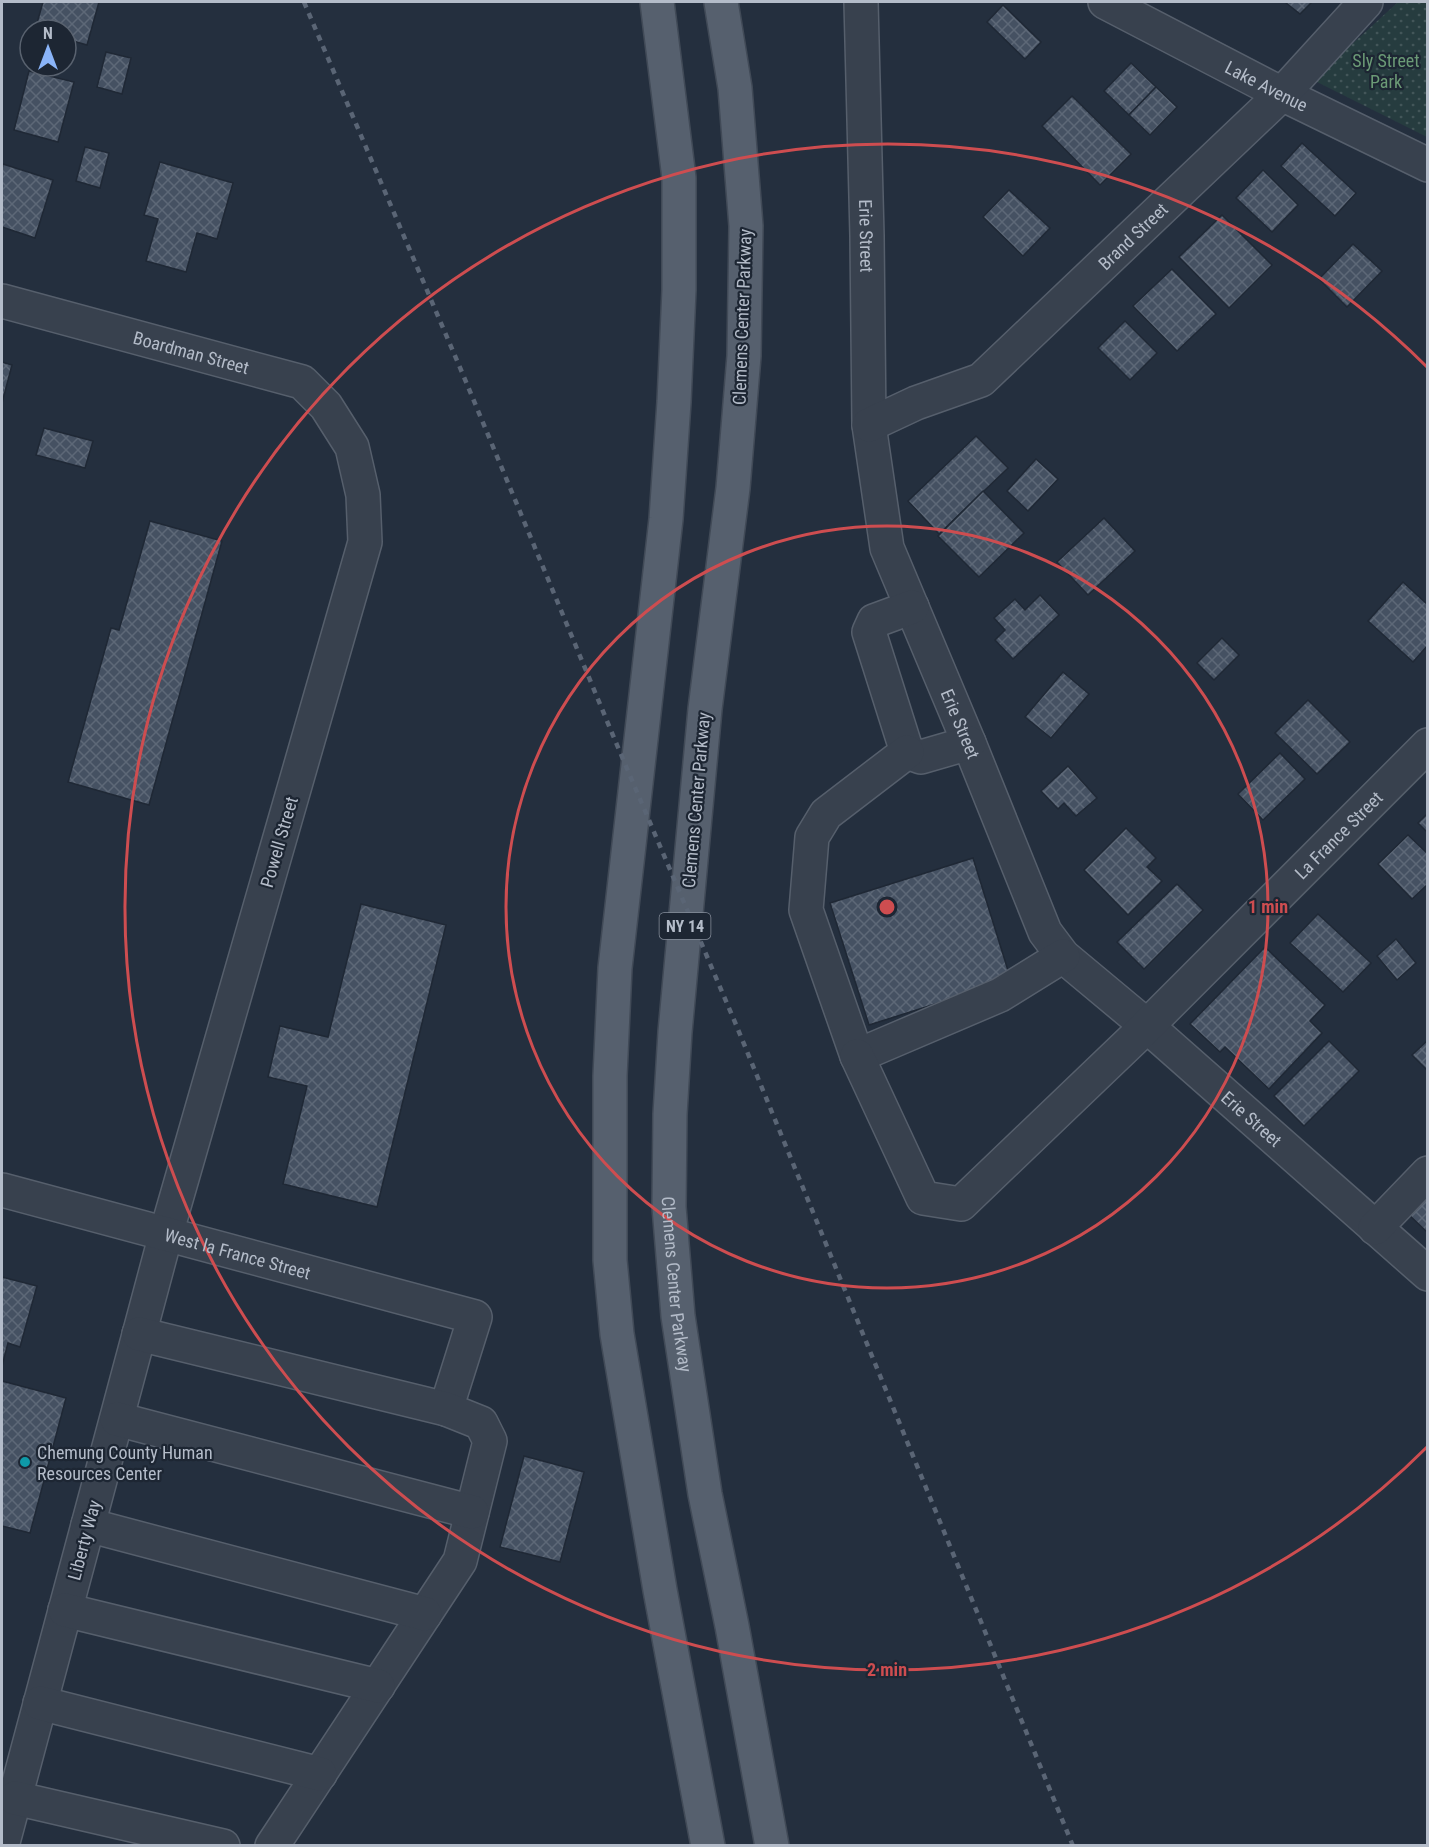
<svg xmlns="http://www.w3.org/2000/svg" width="1429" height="1847" viewBox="0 0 1429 1847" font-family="'Roboto Condensed',sans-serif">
	<defs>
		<pattern id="park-dots" width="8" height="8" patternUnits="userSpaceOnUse" patternTransform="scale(1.5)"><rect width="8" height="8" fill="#263c3f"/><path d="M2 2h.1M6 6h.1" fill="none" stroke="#435659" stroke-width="1.8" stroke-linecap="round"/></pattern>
		<pattern id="building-cross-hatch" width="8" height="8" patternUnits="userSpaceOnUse" patternTransform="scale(1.5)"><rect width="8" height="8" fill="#455162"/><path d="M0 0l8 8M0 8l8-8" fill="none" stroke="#5d6877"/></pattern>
	</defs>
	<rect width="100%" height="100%" fill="#242f3e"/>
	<!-- park -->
	<polygon fill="url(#park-dots)" points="1398,2 1427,2 1427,137 1313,80"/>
	<!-- building -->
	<g fill="url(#building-cross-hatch)" stroke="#1f2835" stroke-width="1.5">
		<polygon points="43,2 99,2 87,45 66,39 66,30 35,30"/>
		<polygon points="1285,2 1312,2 1300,14"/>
		<polygon points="1003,5 1041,42 1025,59 987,22"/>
		<polygon points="106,52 131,58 122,94 97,87"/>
		<polygon points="1131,63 1156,87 1129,115 1104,91"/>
		<polygon points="29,71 74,82 58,142 14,130"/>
		<polygon points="1156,87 1177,107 1150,135 1129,115"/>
		<polygon points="1072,96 1131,154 1100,185 1042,126"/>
		<polygon points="1302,143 1356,193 1335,216 1281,166"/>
		<polygon points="85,147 109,153 100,188 76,181"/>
		<polygon points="160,162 233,183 217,239 197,233 186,272 146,261 158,219 144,215"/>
		<polygon points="3,164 53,180 35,238 2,227 2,169"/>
		<polygon points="1263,170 1298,205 1272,232 1236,198"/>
		<polygon points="1009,190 1050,228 1023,256 983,217"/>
		<polygon points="1222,215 1272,265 1229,308 1179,257"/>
		<polygon points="1353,244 1382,271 1347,307 1319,279"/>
		<polygon points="1172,269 1216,314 1177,351 1133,306"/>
		<polygon points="1125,321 1157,353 1130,380 1098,348"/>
		<polygon points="2,362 12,365 2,403"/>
		<polygon points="44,428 93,441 85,468 36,455"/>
		<polygon points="976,436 1008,468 939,534 908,501"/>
		<polygon points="1036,459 1058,479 1028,511 1007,491"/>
		<polygon points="983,491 1024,533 979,577 938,536"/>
		<polygon points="1104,518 1135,551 1088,595 1057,562"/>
		<polygon points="150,521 222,541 149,805 68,782 111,628 119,630"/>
		<polygon points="1403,582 1428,605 1428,645 1413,662 1368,621"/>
		<polygon points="1040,595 1059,615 1013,659 995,640 1005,630 994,618 1015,599 1025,610"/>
		<polygon points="1222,638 1239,655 1214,680 1197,663"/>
		<polygon points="1063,672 1089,694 1051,738 1025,717"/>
		<polygon points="1308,700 1350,742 1317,774 1275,733"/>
		<polygon points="1280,753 1305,779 1263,820 1238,794"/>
		<polygon points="1068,766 1097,798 1076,816 1064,803 1058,809 1041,791"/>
		<polygon points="1428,813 1428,833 1418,823"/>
		<polygon points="1126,828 1156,858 1147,867 1162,881 1128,915 1084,870"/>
		<polygon points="1408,835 1428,854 1428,884 1412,899 1378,864"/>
		<polygon points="973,858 1011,980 869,1025 830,903"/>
		<polygon points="1177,884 1203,910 1144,969 1117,942"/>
		<polygon points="361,904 446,925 377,1207 283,1184 307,1086 268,1077 280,1026 328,1037"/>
		<polygon points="1318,914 1371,963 1343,992 1290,943"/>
		<polygon points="1396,939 1416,963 1397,980 1377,956"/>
		<polygon points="1265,947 1325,1005 1310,1021 1322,1033 1269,1089 1225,1047 1220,1052 1190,1024"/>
		<polygon points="1428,1040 1428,1071 1412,1055"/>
		<polygon points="1329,1041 1359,1071 1304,1126 1274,1096"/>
		<polygon points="1428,1190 1428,1233 1406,1212"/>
		<polygon points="2,1277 37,1286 20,1347 8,1343 2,1366"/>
		<polygon points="2,1381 66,1398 30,1533 2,1526"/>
		<polygon points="524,1456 584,1472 560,1562 500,1547"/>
	</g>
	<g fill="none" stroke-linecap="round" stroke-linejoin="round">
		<defs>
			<g id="minor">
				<path id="s1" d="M861,2l6,234 2,189 18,123 82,195 76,189 18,24 84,70 281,248"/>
				<path id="s2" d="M1105,2l177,92 146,71"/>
				<path id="s3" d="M2,301l300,81 24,24 26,41 11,48 2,47 -199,692 -164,612"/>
				<path id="s4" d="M869,425l47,-22 65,-23 301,-286 84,-92"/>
				<polyline points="912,607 874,621 869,632 907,752 921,757 969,743"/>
				<polyline points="907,752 826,814 812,837 806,910 857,1056 1000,995 1063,956"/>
				<path id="s5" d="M857,1056l66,142 38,6 186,-178 281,-281"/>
				<path id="s6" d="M2,1190l473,127 -29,92"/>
				<polyline points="1375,1228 1428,1173"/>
				<polyline points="139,1334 446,1409 481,1423 490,1441 460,1561 272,1846"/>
				<polyline points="117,1419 472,1512"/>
				<polyline points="88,1525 425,1614"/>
				<polyline points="65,1610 378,1686"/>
				<polyline points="40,1703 320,1774"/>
				<polyline points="15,1798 223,1846"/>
			</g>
			<g id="major">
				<polyline points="657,2 679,178 679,290 674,402 666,519 615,968 610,1076 610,1260 617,1334 660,1590 708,1846"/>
				<path id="s7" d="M721,2l14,86 11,138 -2,130 -11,132 -28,221 -30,323 -5,82 -1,93 9,109 27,178 27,132 40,220"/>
			</g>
		</defs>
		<!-- minor casing -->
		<use href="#minor" stroke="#565f6c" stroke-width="36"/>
		<!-- major casing -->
		<use href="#major" stroke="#414a57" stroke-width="36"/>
		<!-- minor -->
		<use href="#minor" stroke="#38414e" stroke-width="33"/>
		<!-- major -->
		<use href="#major" stroke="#56606e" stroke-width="33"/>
		<!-- rail -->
		<polyline stroke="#5a6575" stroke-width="4.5" stroke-dasharray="6 6" stroke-linecap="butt" points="304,2 464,377 617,745 737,1027 1073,1846"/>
	</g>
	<!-- distance rings -->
	<g fill="none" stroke="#ce4d50" stroke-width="3">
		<circle cx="887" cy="907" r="381"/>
		<path d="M1427 1447A763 763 0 1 1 1427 367"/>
	</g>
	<!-- markers -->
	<circle fill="#0f9aa8" stroke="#1d2633" stroke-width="2" cx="25" cy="1462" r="6"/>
	<g text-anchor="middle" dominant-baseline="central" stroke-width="4.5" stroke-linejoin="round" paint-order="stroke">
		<!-- shield labels -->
		<rect fill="#1d2633" stroke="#878f9c" stroke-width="1.5" x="659.5" y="913" width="51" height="26" rx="4.5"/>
		<g font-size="16" font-weight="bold" fill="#b4bcc9">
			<text x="685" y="926">NY 14</text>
		</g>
		<!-- park labels -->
		<g font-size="18" fill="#6b9a76" stroke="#1d2633">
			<text x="1386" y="60">Sly Street<tspan x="1386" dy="21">Park</tspan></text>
		</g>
		<!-- street labels -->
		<g font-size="18" fill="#b4bcc9" stroke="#1d2633">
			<text stroke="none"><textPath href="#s2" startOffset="182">Lake Avenue</textPath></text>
			<text stroke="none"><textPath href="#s1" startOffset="234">Erie Street</textPath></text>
			<text stroke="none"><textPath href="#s4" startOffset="330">Brand Street</textPath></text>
			<text transform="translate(742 317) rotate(-88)">Clemens Center Parkway</text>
			<text stroke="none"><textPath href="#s3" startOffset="196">Boardman Street</textPath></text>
			<text stroke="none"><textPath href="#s1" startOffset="738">Erie Street</textPath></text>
			<text transform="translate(696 800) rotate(-85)">Clemens Center Parkway</text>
			<text stroke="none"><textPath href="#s5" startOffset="723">La France Street</textPath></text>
			<text transform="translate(279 842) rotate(-74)">Powell Street</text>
			<text stroke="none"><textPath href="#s1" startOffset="1242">Erie Street</textPath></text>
			<text stroke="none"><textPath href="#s6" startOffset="244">West la France Street</textPath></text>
			<text stroke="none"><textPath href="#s7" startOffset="1288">Clemens Center Parkway</textPath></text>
			<text transform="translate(84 1540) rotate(-75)">Liberty Way</text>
		</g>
		<!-- poi labels -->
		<g font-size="18" fill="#b4bcc9" stroke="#1d2633" text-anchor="start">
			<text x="37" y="1452">Chemung County Human<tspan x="37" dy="21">Resources Center</tspan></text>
		</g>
	</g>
	<circle cx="887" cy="907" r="9" fill="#ce4d50" stroke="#1d2633" stroke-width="3"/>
	<g font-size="18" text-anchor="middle" font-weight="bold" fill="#ce4d50" stroke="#1d2633" stroke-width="4.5" stroke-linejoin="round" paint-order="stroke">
		<text x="1268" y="913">1 min</text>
		<text x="887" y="1676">2 min</text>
	</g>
	<!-- border -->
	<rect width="1429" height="1847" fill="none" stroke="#b4bcc9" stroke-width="6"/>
	<!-- north arrow -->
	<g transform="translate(48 48)"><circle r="28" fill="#1d2633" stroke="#59626f" stroke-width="1.5"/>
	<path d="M0-4.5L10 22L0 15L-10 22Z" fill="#8ab4f8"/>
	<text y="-9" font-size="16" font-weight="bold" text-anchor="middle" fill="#b4bcc9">N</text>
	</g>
</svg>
